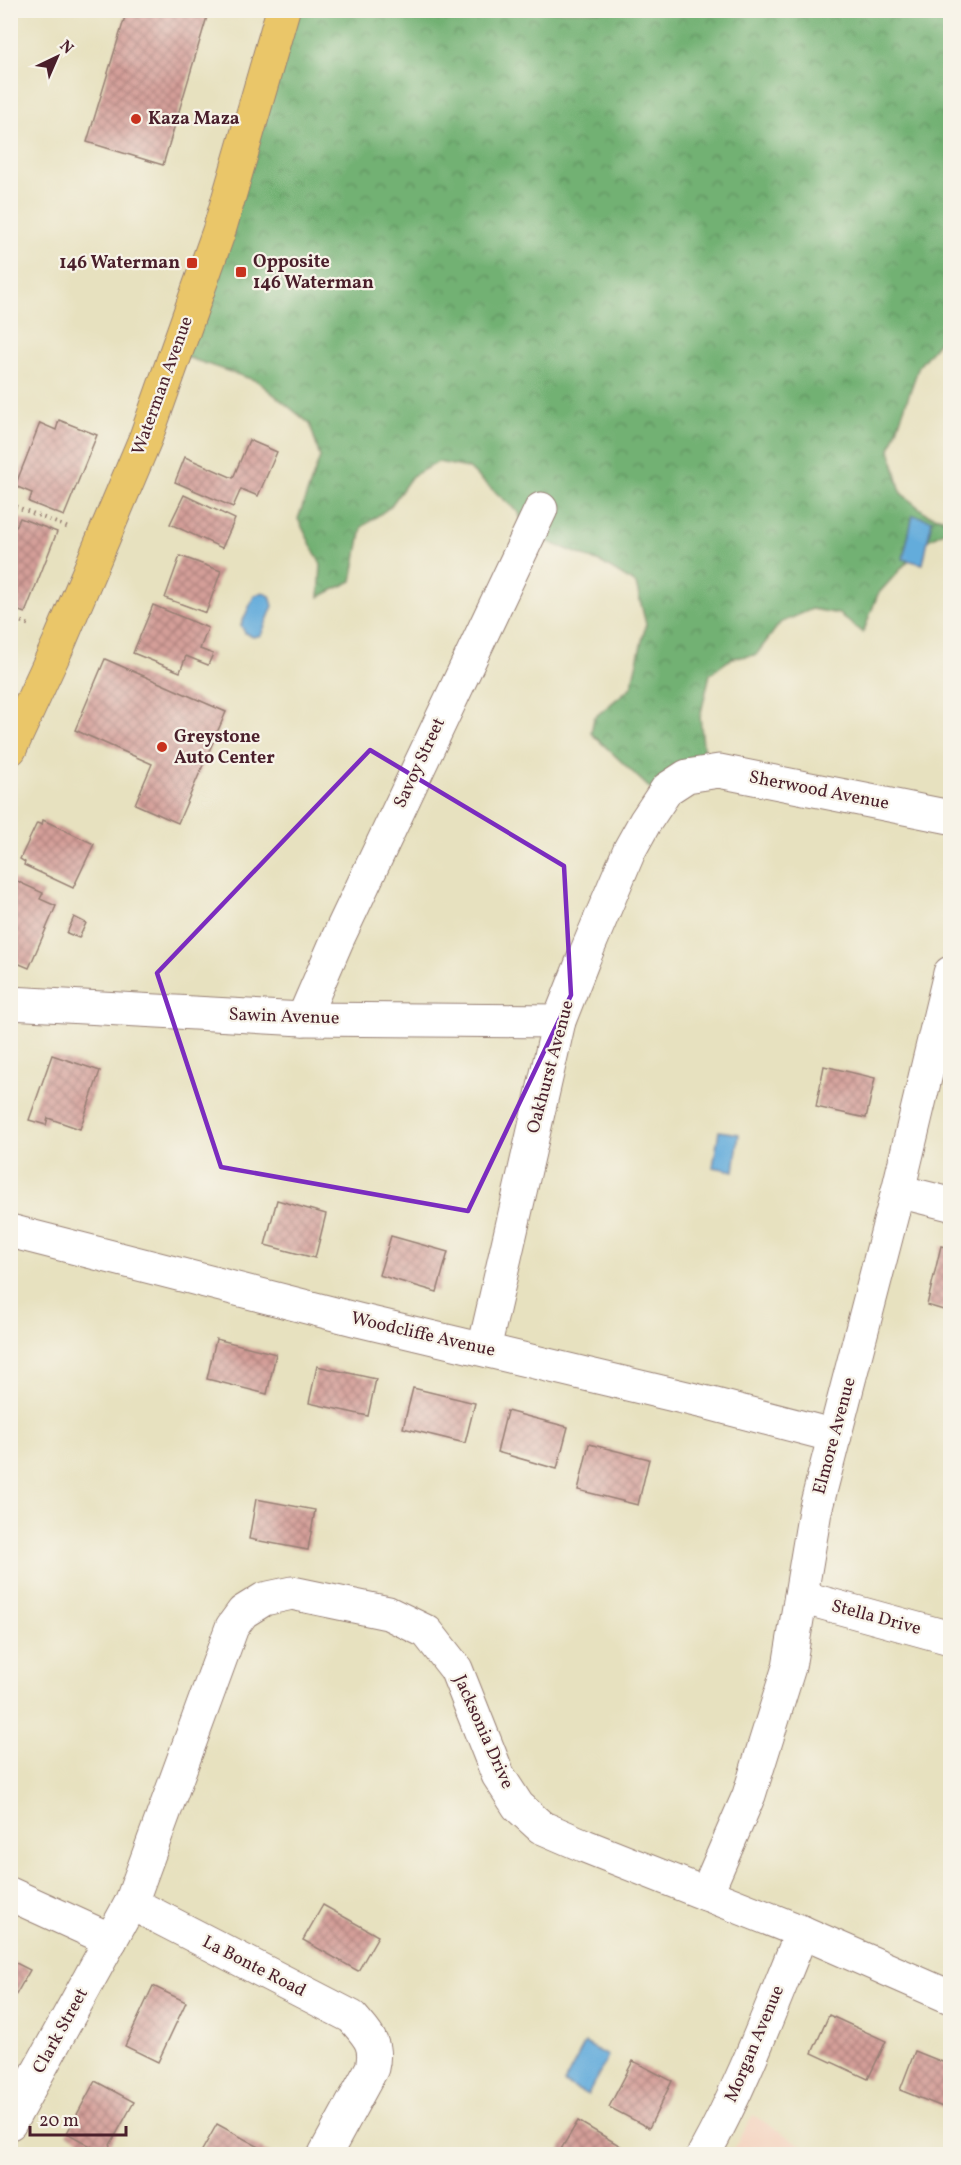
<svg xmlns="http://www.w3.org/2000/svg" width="961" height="2165" viewBox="0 0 961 2165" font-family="Vollkorn,serif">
	<defs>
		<pattern id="forest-crowns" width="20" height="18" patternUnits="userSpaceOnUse" patternTransform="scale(1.5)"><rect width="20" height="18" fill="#72b173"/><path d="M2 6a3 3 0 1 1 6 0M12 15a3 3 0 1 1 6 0" fill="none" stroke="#608f5f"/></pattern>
		<pattern id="building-cross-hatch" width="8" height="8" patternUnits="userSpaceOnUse" patternTransform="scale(1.5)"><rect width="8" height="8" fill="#d49f99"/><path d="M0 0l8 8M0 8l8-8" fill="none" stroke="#ae817d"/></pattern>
	</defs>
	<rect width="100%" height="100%" fill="#f7f3e8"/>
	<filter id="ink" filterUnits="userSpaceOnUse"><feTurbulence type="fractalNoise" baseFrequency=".0167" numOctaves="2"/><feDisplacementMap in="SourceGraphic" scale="12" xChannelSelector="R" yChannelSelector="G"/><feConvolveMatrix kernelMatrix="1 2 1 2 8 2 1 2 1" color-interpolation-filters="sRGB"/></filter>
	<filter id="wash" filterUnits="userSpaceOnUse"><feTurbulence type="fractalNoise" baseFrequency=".008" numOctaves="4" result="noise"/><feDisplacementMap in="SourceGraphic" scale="24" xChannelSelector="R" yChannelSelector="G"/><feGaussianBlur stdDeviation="1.35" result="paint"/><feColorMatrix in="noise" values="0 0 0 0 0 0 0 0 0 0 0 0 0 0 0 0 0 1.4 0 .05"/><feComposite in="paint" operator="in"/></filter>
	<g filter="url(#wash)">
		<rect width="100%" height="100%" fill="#e7e1bf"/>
		<!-- built -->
		<polygon fill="#f4d3c0" points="753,2115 816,2154 730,2154"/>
		<!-- forest -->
		<polygon fill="url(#forest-crowns)" stroke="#5e684f" stroke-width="1.5" points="284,11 950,11 950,333 945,334 919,366 890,449 901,493 927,514 950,520 950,529 926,541 878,594 863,633 839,614 812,609 780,623 756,655 732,658 710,674 700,717 707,781 659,797 591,733 594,718 631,687 646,624 636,584 602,563 525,533 519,513 468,468 438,462 412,476 390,507 362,527 352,581 319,597 321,565 298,519 320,457 310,424 257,381 183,356"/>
		<!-- water -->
		<g fill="#64acdb" stroke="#576683" stroke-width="1.5">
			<polygon points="913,515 932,520 923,564 903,559"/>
			<polygon points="262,592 270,596 273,606 261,635 253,637 245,633 241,625 254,596"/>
			<polygon points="719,1131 739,1134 734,1171 713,1167"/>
			<polygon points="585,2043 608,2056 588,2095 564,2083"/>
		</g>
		<g id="blocks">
			<!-- building -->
			<g fill="url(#building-cross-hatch)">
				<polygon points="127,10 209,10 163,165 87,142"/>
				<polygon points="59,420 97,435 64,516 29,502 32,493 15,486 40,423 56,430"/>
				<polygon points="249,440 277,452 258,496 241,489 233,507 175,482 185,457 233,478"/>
				<polygon points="184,495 235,519 222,548 170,524"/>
				<polygon points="20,518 57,532 25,613 10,608 10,525 16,527"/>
				<polygon points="180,556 221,571 206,613 165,598"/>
				<polygon points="153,605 208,628 200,649 213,654 208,665 186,656 180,672 133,653"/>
				<polygon points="105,659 226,712 178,823 135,804 152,764 75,730"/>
				<polygon points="43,820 94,844 73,888 24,865 25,862 20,859 37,823 42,825"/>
				<polygon points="10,878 43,893 40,899 56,906 29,968 10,960"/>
				<polygon points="74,917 86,923 79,938 67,933"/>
				<polygon points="52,1055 100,1071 80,1129 48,1118 46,1125 29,1120"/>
				<polygon points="824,1066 875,1078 866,1118 816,1107"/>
				<polygon points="277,1200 326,1214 315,1258 265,1245"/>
				<polygon points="391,1236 448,1252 437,1292 379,1275"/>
				<polygon points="941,1246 950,1248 950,1312 927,1305"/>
				<polygon points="216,1339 276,1354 267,1394 207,1379"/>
				<polygon points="317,1366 376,1379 368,1416 309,1403"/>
				<polygon points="413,1388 475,1403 465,1443 403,1428"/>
				<polygon points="507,1411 568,1427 557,1469 497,1452"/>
				<polygon points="589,1444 649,1459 638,1505 578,1490"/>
				<polygon points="256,1499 315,1510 308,1550 249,1539"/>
				<polygon points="323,1905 378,1936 358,1971 303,1940"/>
				<polygon points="10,1960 30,1970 10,2005"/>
				<polygon points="153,1986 186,2002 158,2062 125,2046"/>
				<polygon points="829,2015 886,2041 868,2079 812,2053"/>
				<polygon points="915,2051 950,2065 950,2110 900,2090"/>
				<polygon points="633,2061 672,2081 649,2128 609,2107"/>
				<polygon points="95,2081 134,2102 105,2154 67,2133"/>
				<polygon points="578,2121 629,2151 626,2154 558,2154"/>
				<polygon points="217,2124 272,2154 200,2154"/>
			</g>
		</g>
	</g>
	<g filter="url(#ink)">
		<use href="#blocks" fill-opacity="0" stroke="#988075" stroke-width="1.5"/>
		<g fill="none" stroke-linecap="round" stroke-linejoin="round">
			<defs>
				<g id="minor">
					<polyline points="10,1003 303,1019 559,1021"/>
					<polyline points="303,1019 338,938 541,509"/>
					<polyline points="898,1191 950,1204"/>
					<polyline points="10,1231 358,1320 712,1404 835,1436"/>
					<polyline points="484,1349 559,1021 583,960 630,849 645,822 667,789 687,776 719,771 950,817"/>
					<polyline points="801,1597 950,1638"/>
					<polyline points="10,1894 111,1940"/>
					<polyline points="706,1894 749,1795 789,1667 815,1511 898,1191 950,973"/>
					<path d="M131,1903l221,114c15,18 26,26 20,51l-47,86"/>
					<polyline points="10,2123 131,1903 232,1627 243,1612 264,1599 292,1593 388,1613 427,1632 456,1669 498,1775 518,1806 541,1827 585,1846 802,1932 950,1997"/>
					<path d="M704,2154c39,-70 67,-147 98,-222"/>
				</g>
				<polyline id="major" points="10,749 59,643 146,437 219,231 283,10"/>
			</defs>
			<!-- minor casing -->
			<use href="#minor" stroke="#988075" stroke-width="35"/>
			<!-- major casing -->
			<use href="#major" stroke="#988075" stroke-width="35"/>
			<!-- path -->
			<g stroke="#988075" stroke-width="4" stroke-dasharray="1.5 4.5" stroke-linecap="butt">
				<polyline points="10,504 71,529"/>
				<polyline points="10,617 32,626"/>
			</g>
			<!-- minor -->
			<use href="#minor" stroke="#fff" stroke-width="33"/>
			<!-- major -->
			<use href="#major" stroke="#eac669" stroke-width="33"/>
		</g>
	</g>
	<!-- marked area -->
	<path fill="none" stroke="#7b2cbf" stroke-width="4.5" stroke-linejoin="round" d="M370,750l194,116 7,129 -103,216 -247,-44 -64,-194z"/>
	<!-- markers -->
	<g fill="#c8321e" stroke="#f7f3e8" stroke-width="2">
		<circle cx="136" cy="119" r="6"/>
		<rect x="186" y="257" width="12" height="12" rx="3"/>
		<rect x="235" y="266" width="12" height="12" rx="3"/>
		<circle cx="162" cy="747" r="6"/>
	</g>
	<g text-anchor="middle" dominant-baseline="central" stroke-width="4.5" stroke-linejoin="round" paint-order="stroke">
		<!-- poi labels -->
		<g font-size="18" font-weight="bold" fill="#4a1f2b" stroke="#f7f3e8" text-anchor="start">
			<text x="148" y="119">Kaza Maza</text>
			<text x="253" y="262">Opposite<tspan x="253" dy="21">146 Waterman</tspan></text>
			<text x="180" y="263" text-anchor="end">146 Waterman</text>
			<text x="174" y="737">Greystone<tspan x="174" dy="21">Auto Center</tspan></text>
		</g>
		<!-- street labels -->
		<g font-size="18" fill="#4a1f2b" stroke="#f7f3e8">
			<text transform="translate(163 386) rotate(-70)">Waterman Avenue</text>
			<text transform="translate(420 763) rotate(-65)">Savoy Street</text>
			<text transform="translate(819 791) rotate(11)">Sherwood Avenue</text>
			<text transform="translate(284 1017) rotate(2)">Sawin Avenue</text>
			<text transform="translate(551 1067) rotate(-75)">Oakhurst Avenue</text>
			<text transform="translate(423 1335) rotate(13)">Woodcliffe Avenue</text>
			<text transform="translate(835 1436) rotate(-75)">Elmore Avenue</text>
			<text transform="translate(876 1618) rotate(15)">Stella Drive</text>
			<text transform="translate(483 1732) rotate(66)">Jacksonia Drive</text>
			<text transform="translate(254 1967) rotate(27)">La Bonte Road</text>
			<text transform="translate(61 2031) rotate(-61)">Clark Street</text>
			<text transform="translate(755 2044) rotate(-67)">Morgan Avenue</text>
		</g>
	</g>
	<!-- margin -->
	<rect width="961" height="2165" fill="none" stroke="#f7f3e8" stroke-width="36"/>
	<!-- north arrow -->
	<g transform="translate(57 57) rotate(44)" stroke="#f7f3e8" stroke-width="4.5" paint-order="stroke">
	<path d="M0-4.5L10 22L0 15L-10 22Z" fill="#4a1f2b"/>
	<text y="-9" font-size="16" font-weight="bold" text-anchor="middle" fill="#4a1f2b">N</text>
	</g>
	<!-- scale -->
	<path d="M30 2126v9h96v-9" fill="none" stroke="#4a1f2b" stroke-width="3"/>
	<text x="39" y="2126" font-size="18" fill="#4a1f2b" stroke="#f7f3e8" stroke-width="4.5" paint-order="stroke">20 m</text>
</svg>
